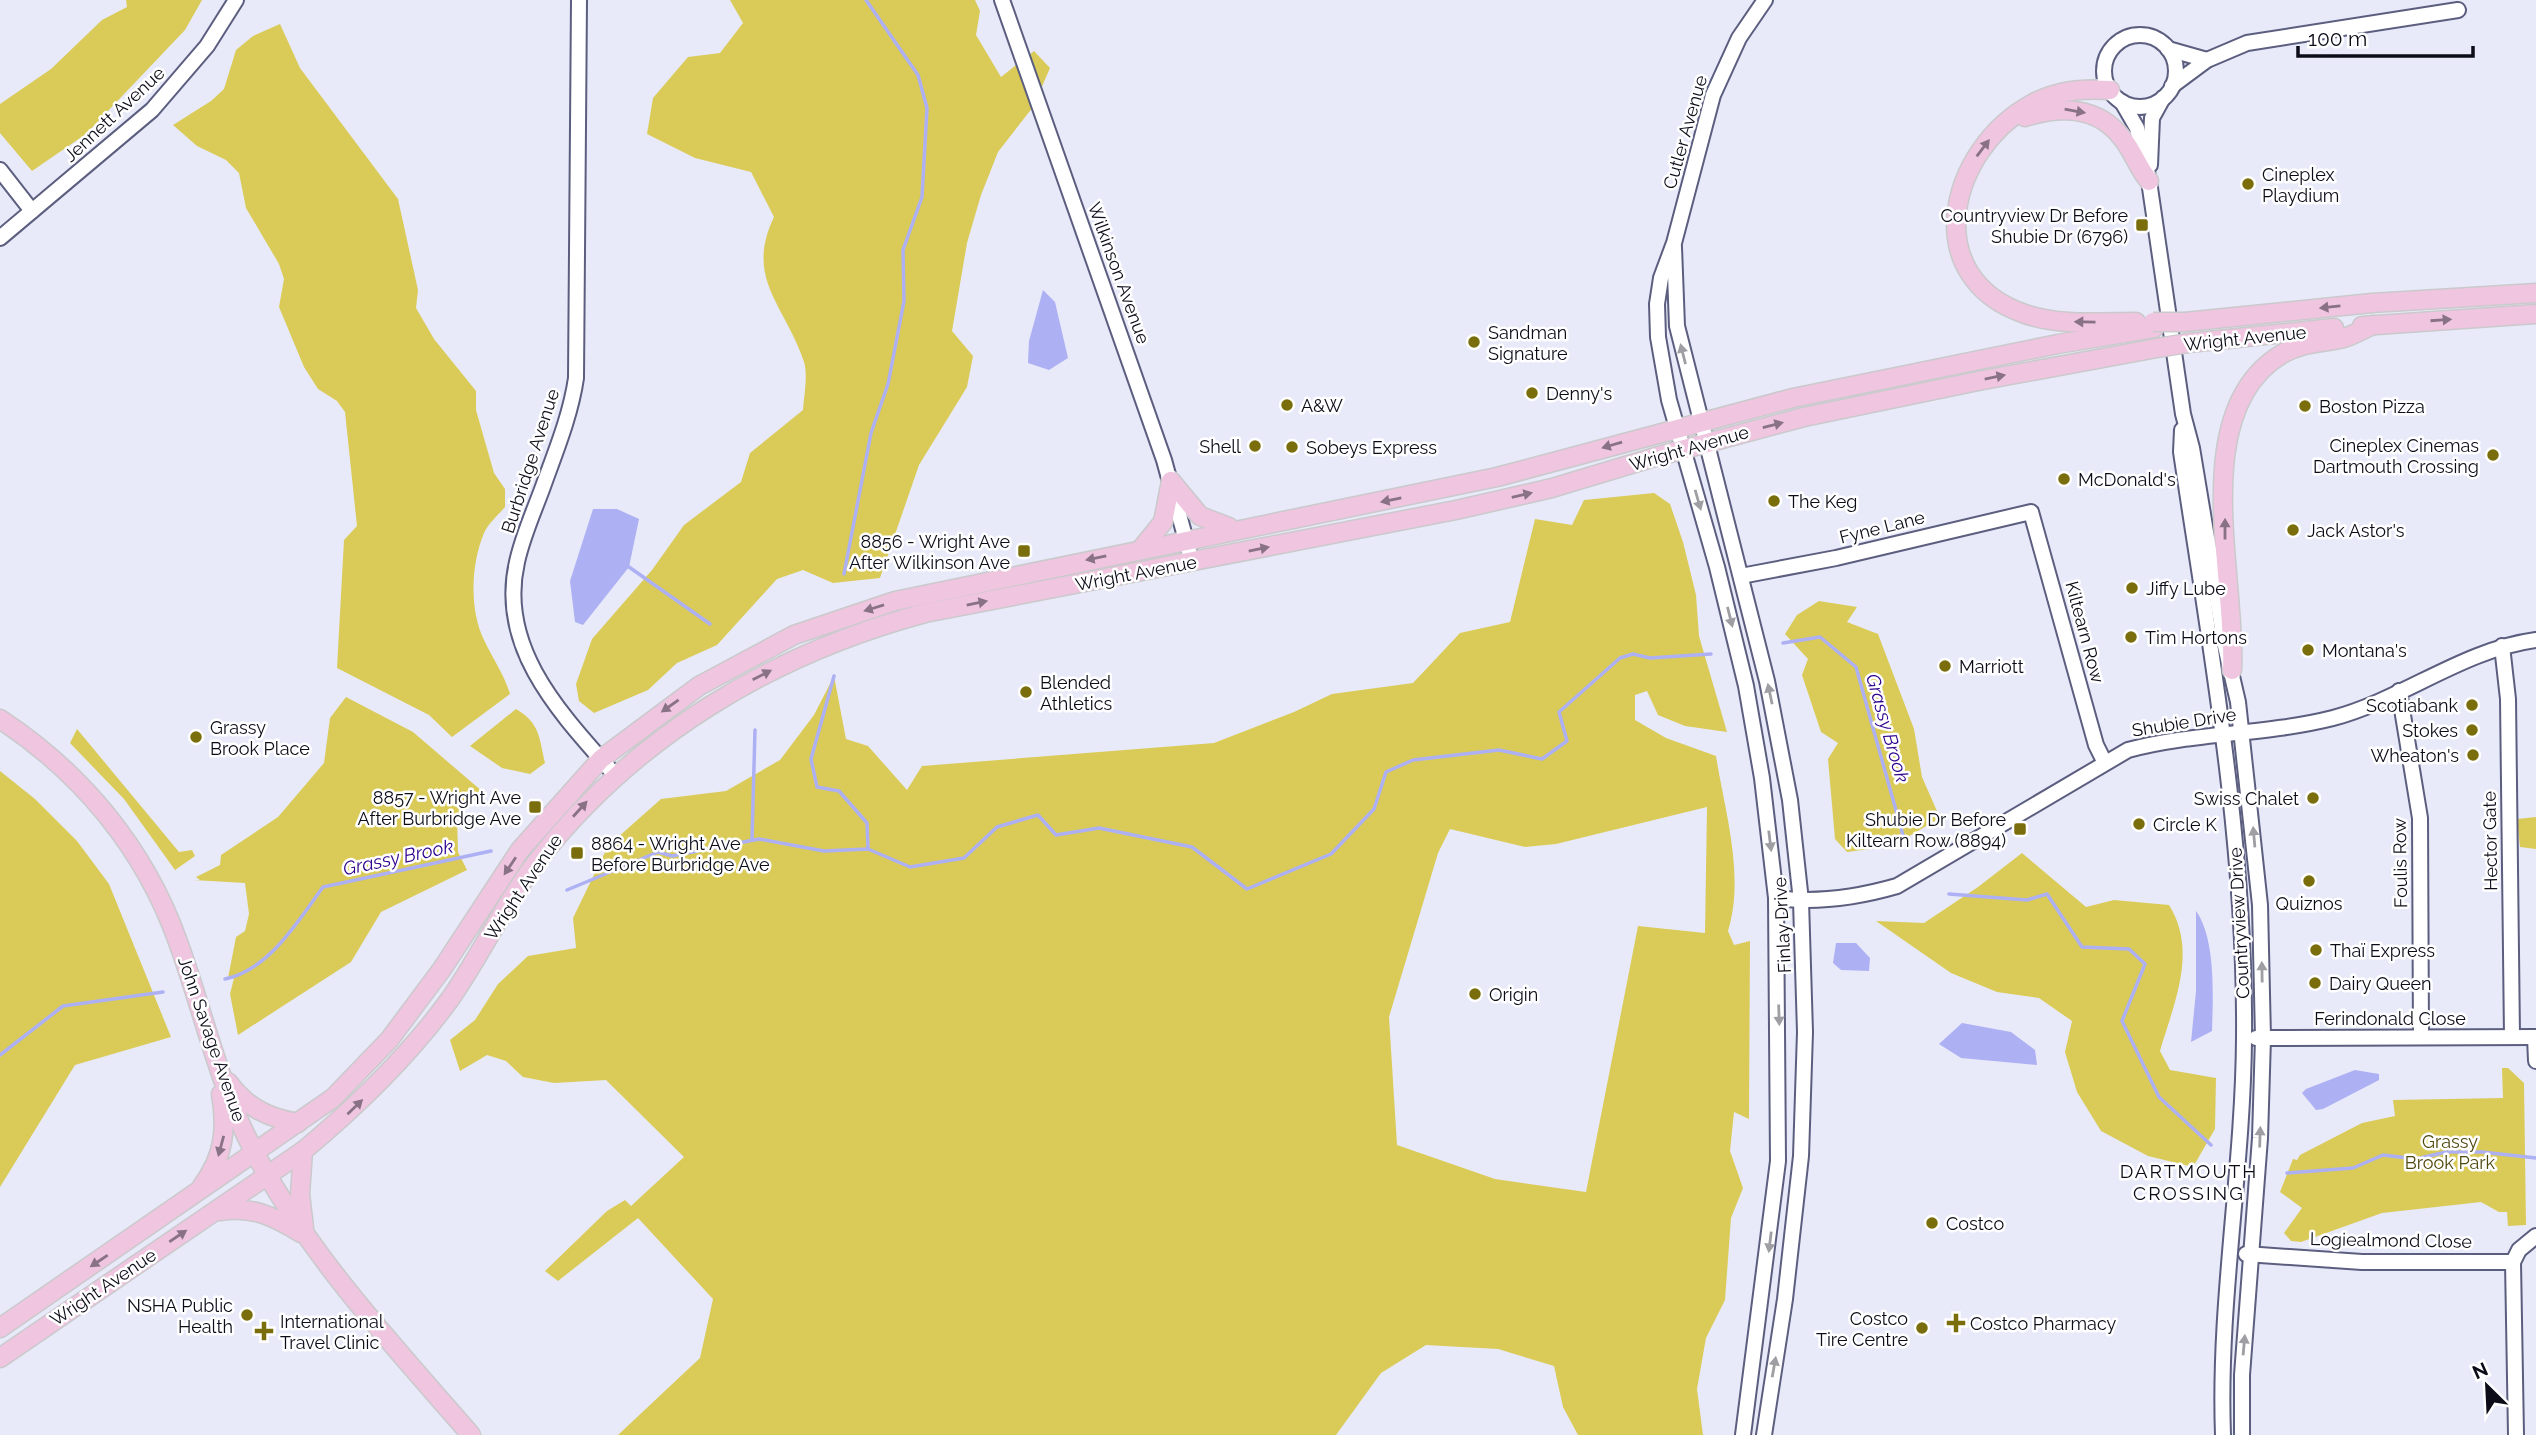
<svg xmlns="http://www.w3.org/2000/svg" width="2536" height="1435" viewBox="0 0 2536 1435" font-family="Raleway,sans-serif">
	<rect width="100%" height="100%" fill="#e8eaf9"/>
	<!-- green -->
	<g fill="#dacb58" fill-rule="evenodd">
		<polygon points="126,0 202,0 185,30 86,134 32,171 0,133 0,104 51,69 102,20 127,7"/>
		<path d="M730,0h245l5,11 -4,24 25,42 33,-26 16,17 -17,39 -35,45 -17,43 -14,48 -15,88 21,25 -6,31 -48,78 -39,113 -47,5 -30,-13 -26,9 -60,66 -40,18 -29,27 -54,23 -15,-12 -3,-17 16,-45 60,-69 32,-45 57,-43 9,-29 53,-43c1,-14 5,-35 1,-48 -18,-56 -60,-83 -30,-145l-23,-45 -56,-14 -48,-24 6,-36 35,-41 32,-4 23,-30z"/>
		<path d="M280,24l20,44 98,131 20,91 -2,18 18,31 42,52v19l18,63 11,16v18c-7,8 -17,17 -21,26 -13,31 -15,76 0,107 9,19 20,34 26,54l-58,43 -23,-22 -92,-47 7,-128 13,-14 -12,-114 -8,-11 -19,-12 -14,-22 -25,-60 5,-28 -5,-15 -33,-56 -7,-35 -13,-13 -29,-14 -24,-21 38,-24 13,-12 12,-39 17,-14z"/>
		<path d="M1654,493l16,11 13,38 13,53 3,41 28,96 -42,-6 -27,-11 -11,-24 -12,4v25l31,18 50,18c9,57 29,119 12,175l6,14 16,-4 -1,178 -15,-7 -4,39 13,37 -12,30 -6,82 -19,38 -9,51 6,46h-125l-15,-28 -9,-41 -56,-17 -72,-4 -45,28 -45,62h-718l82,-77 13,-59 -75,-81 -80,63 -13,-10 62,-60 18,-11 6,6 53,-49 -78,-77 -52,3 -31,-6 -17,-16 -19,-6 -27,16 -10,-31 25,-20 23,-36 30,-28 48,-8 -3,-30 35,-72 53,-47 65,-8 54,-31 34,-45 20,-39 12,63 22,7 39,44 15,-24 292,-23 80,-31 38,-18 81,-11 47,-50 50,-11 25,-103 37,6 12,-25zM1707,807l-2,126 -67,-7 -52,266 -91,-13 -98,-34 -8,-128 49,-164 12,-24 75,18 31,-3z"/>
		<polygon points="1819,601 1857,607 1847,622 1878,634 1914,729 1922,777 1940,818 1892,846 1847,852 1835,839 1828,759 1838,743 1821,732 1802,675 1808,659 1785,634 1797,615"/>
		<polygon points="346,697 413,732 483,792 457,817 458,852 467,870 381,912 351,962 238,1035 230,994 234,978 228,978 236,937 245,931 249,914 245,883 193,880 200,880 196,877 220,865 221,855 278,817 324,763 330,718"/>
		<path d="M516,709c24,14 23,28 29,54l-15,11 -28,-6 -32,-22z"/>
		<polygon points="77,729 179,852 192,850 195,856 175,870 124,799 70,743"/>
		<polygon points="0,771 35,799 77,841 109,884 171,1037 75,1065 0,1187"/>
		<polygon points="2536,817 2536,849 2520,847 2517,819"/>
		<path d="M2022,853l64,54 28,-7 55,5c29,46 5,98 -9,146l10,19 46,8 -1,51 -22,38 -45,-11 -47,-25 -24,-39 -12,-40 7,-31 -33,-23 -42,-6 -46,-19 -75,-52 48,2 54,-36z"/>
		<polygon points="2502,1068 2508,1068 2524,1083 2526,1225 2508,1226 2507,1212 2499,1212 2481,1202 2382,1213 2301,1242 2291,1241 2284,1233 2302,1208 2280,1192 2293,1159 2297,1160 2300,1155 2362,1123 2395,1116 2393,1100 2503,1098"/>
	</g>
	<!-- water -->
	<g fill="#adb0f3">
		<polygon points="1043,290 1055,302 1068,358 1049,370 1028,363 1029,341"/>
		<polygon points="593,509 617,509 639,519 629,567 583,625 575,622 570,581"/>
		<path d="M2196,911c20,28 17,85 16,120l-21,11 5,-51z"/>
		<polygon points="1836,943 1856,943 1870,958 1869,971 1841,970 1833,963"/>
		<polygon points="1962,1023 2011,1032 2035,1050 2037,1065 1961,1058 1939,1044"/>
		<polygon points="2355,1070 2379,1074 2379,1080 2323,1109 2316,1110 2302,1093 2306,1089"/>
	</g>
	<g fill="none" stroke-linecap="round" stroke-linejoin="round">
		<!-- stream -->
		<g stroke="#adb0f3" stroke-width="3.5">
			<polyline points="629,567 710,624"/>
			<polyline points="844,574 871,433 888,384 904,301 903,250 922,197 927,108 918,75 866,0"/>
			<polyline points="1783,643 1820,637 1856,667 1904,839"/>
			<polyline points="834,676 811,759 817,787 839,791 867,823 868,849"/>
			<polyline points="752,839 755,730"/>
			<polyline points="567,890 658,852 672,856 759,839 824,851 868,849 910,867 964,858 997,827 1038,815 1056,835 1099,828 1192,847 1247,889 1331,854 1374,809 1386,772 1413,760 1499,750 1542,759 1567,741 1559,712 1620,658 1633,654 1650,658 1711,654"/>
			<polyline points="1949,894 2027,900 2047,894 2082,947 2129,949 2145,964 2122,1021 2159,1097 2211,1145"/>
			<path d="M225,979c44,-9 73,-58 98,-92l168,-36"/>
			<polyline points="0,1055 63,1006 163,992"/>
			<polyline points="2287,1173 2353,1168 2383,1155 2416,1159 2446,1152 2482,1152 2536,1158"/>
		</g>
		<defs>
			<g id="minor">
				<path d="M579,0l-3,378c-5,35 -19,70 -31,103 -9,26 -22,53 -28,81 -20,87 45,153 98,213"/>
				<polyline points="1002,0 1164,460 1192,562"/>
				<circle cx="2140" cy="71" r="36"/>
				<polyline points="2168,49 2207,60"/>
				<polyline points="2172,86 2207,60 2247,43 2458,10"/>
				<polyline points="2122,102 2137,128 2149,181 2183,414 2192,448 2225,646 2238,702 2260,905 2263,1038 2260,1138 2242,1375 2242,1435"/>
				<polyline points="2150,165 2152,118 2163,98"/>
				<polyline points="0,170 32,211"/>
				<polyline points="0,238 152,110 207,46 236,0"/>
				<polyline points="1674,247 1677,326 1767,681 1790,800 1801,901 1805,1032 1801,1156 1785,1299 1764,1435"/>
				<path d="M2182,430l-1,22c29,194 65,390 63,587 -1,133 -26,264 -21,396"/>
				<polyline points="1741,576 1836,558 2031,512 2096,745 2104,761"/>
				<polyline points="2502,646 2508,699 2512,1036"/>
				<polyline points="2399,691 2420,818 2421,1036"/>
				<path d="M1776,898c39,5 83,-1 121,-12l231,-136c67,-18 138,-15 205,-32 71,-19 129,-68 203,-78"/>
				<polyline points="2535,1037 2536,1061"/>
				<polyline points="2256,1038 2536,1037"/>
				<polyline points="2246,1254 2362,1262 2513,1262"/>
				<polyline points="1743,1435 1778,1161 1776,898 1762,778 1746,686 1717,567 1669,400 1658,337 1657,304 1661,278 1674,243 1713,95 1739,38 1765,0"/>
				<polyline points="2516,1435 2513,1262 2519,1250 2536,1236"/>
			</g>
			<g id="major">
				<path d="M2110,90c-27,-2 -54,0 -78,14 -83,45 -115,173 -7,210 35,12 74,8 111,8"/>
				<path d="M2025,117c35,-11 73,-11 97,21 11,13 16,30 27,43"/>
				<polyline points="2185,322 2372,303 2536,293"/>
				<polyline points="2362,326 2536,314"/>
				<polyline points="2188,343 2334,328"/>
				<polyline points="1171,481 1200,516 1229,527"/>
				<polyline points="1141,549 1163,522 1171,481"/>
				<path d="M2232,670c5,-92 -46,-259 50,-316 20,-12 41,-11 62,-16 10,-3 20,-9 29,-13"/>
				<path d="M0,719c82,54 145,130 178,223 26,71 41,146 78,213 56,104 138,191 215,280"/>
				<path d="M228,1082c18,25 40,36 70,41"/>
				<polyline points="303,1151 300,1194 304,1228"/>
				<path d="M202,1186c22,-29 25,-57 19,-92"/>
				<path d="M220,1211c33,-5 53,5 81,22"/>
				<polyline points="0,1328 333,1098 389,1040 442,969 520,850 601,759 699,686 794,635 895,601 1497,477 1793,398 2058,344 2154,328"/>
				<path d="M0,1358l303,-207c54,-45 106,-95 147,-152 31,-44 53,-93 85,-135 98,-127 237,-210 390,-251l531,-103 96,-22 103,-31 149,-40 174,-36 179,-33"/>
			</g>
		</defs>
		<!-- minor casing -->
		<use href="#minor" stroke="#5c5e7f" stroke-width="18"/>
		<!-- major casing -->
		<use href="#major" stroke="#cacacc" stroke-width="21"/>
		<!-- minor -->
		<use href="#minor" stroke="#fff" stroke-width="14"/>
		<!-- major -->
		<use href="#major" stroke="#efc5e0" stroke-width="18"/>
		<defs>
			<g id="major-bridge">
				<polyline points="2153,322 2185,322"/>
				<polyline points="2157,348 2188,343"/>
			</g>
		</defs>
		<!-- major-bridge casing -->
		<use href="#major-bridge" stroke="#cacacc" stroke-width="21" stroke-linecap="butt"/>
		<!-- major-bridge -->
		<use href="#major-bridge" stroke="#efc5e0" stroke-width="18"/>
	</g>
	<!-- one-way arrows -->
	<defs><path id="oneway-solid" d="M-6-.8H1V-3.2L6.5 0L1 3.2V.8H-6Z" transform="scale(1.75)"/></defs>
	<g fill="#897286">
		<use href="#oneway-solid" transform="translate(2075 111) rotate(10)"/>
		<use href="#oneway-solid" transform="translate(1983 148) rotate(-53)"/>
		<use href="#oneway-solid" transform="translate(2330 307) rotate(174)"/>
		<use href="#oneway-solid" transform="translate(2441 320) rotate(-4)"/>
		<use href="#oneway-solid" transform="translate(2085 322) rotate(-179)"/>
		<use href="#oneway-solid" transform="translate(1995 377) rotate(-11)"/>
		<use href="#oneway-solid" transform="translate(1773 425) rotate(-14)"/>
		<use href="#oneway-solid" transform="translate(1612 445) rotate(164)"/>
		<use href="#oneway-solid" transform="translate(1522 495) rotate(-13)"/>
		<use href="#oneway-solid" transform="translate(1391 500) rotate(169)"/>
		<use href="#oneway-solid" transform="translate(2225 529) rotate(-90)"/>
		<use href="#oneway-solid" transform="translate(1259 549) rotate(-11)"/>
		<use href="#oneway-solid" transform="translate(1096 558) rotate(168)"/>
		<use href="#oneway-solid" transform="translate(977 603) rotate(-11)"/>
		<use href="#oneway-solid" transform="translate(874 608) rotate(163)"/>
		<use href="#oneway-solid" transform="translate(762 675) rotate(-27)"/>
		<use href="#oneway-solid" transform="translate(670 706) rotate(145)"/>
		<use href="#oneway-solid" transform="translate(580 809) rotate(-48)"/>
		<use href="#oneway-solid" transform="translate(510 866) rotate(124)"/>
		<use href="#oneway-solid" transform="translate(355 1107) rotate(-44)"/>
		<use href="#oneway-solid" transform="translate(221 1146) rotate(105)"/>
		<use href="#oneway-solid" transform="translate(178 1236) rotate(-34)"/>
		<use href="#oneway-solid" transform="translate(99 1261) rotate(146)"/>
	</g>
	<g fill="#9e9ea3">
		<use href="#oneway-solid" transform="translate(1683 354) rotate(-104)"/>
		<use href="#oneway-solid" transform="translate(1698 500) rotate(74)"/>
		<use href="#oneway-solid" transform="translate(1730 617) rotate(76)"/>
		<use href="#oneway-solid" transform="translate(1770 694) rotate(-102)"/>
		<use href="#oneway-solid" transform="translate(2254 837) rotate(-95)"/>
		<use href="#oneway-solid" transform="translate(1770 841) rotate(83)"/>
		<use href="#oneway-solid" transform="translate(2262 972) rotate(-91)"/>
		<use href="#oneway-solid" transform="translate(1779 1015) rotate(88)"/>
		<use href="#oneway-solid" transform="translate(2260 1137) rotate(-88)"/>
		<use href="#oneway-solid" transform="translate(1770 1242) rotate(97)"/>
		<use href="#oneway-solid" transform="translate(2244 1345) rotate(-85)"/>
		<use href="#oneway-solid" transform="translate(1774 1367) rotate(-80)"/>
	</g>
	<!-- markers -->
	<g fill="#7a6e0c" stroke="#fff" stroke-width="2.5">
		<circle cx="2248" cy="184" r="7"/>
		<rect x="2135" y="218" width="14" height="14" rx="3.5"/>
		<circle cx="1474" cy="342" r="7"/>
		<circle cx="1532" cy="393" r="7"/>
		<circle cx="1287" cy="405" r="7"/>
		<circle cx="2305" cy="406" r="7"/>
		<circle cx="1255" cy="446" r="7"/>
		<circle cx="1292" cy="447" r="7"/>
		<circle cx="2493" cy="455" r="7"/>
		<circle cx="2064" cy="479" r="7"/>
		<circle cx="1774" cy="501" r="7"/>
		<circle cx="2293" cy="530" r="7"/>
		<rect x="1017" y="544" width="14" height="14" rx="3.5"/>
		<circle cx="2132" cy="588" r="7"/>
		<circle cx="2131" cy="637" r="7"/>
		<circle cx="2308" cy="650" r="7"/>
		<circle cx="1945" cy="666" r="7"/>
		<circle cx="1026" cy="692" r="7"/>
		<circle cx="2472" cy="705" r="7"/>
		<circle cx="2472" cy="730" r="7"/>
		<circle cx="196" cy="737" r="7"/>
		<circle cx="2473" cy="755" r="7"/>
		<circle cx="2313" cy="798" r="7"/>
		<rect x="528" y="800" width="14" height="14" rx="3.5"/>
		<circle cx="2139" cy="824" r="7"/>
		<rect x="2013" y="822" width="14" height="14" rx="3.5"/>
		<rect x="570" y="846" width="14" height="14" rx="3.5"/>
		<circle cx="2309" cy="881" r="7"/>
		<circle cx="2316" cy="950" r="7"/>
		<circle cx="2315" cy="983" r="7"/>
		<circle cx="1475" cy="994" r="7"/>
		<circle cx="1932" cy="1223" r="7"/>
		<circle cx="247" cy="1315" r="7"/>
		<path d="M1952.5 1312.5h7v7h7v7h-7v7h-7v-7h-7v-7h7z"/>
		<circle cx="1922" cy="1328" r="7"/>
		<path d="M260.5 1320.5h7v7h7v7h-7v7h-7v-7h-7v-7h7z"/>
	</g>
	<g text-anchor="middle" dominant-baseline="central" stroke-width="5" stroke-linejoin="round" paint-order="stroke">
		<!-- street labels -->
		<g font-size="18" fill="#0c0c19" stroke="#fff">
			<text transform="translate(114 114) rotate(-43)">Jennett Avenue</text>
			<text transform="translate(1685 132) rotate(-74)">Cutler Avenue</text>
			<text transform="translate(1119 273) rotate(70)">Wilkinson Avenue</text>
			<text transform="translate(2245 338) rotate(-6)">Wright Avenue</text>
			<text transform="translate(1689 448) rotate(-16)">Wright Avenue</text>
			<text transform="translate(530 461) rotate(-72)">Burbridge Avenue</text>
			<text transform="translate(1882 527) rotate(-14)">Fyne Lane</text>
			<text transform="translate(1136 573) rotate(-11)">Wright Avenue</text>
			<text transform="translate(2085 632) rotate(75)">Kiltearn Row</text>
			<text transform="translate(2184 722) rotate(-9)">Shubie Drive</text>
			<text transform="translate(2490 841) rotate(-91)">Hector Gate</text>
			<text transform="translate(2400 863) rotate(-91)">Foulis Row</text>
			<text transform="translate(523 887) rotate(-56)">Wright Avenue</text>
			<text transform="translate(2239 923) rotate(-93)">Countryview Drive</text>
			<text transform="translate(1782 925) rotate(-93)">Finlay Drive</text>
			<text x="2390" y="1018">Ferindonald Close</text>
			<text transform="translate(212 1039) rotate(71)">John Savage Avenue</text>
			<text transform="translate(2391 1240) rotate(1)">Logiealmond Close</text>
			<text transform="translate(103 1287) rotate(-34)">Wright Avenue</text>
		</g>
		<!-- poi labels -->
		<g font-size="18" fill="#0c0c19" stroke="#fff" text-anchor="start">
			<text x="2262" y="174">Cineplex<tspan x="2262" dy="21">Playdium</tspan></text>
			<text x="2128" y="215" text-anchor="end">Countryview Dr Before<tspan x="2128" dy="21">Shubie Dr (6796)</tspan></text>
			<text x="1488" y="332">Sandman<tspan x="1488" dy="21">Signature</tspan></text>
			<text x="1546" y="393">Denny's</text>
			<text x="1301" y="405">A&amp;W</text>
			<text x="2319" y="406">Boston Pizza</text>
			<text x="2479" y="445" text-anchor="end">Cineplex Cinemas<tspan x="2479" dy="21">Dartmouth Crossing</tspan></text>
			<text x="1241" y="446" text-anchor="end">Shell</text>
			<text x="1306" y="447">Sobeys Express</text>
			<text x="2078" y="479">McDonald's</text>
			<text x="1788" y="501">The Keg</text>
			<text x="2307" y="530">Jack Astor's</text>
			<text x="1010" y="541" text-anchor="end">8856 - Wright Ave<tspan x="1010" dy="21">After Wilkinson Ave</tspan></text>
			<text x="2146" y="588">Jiffy Lube</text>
			<text x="2145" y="637">Tim Hortons</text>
			<text x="2322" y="650">Montana's</text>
			<text x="1959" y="666">Marriott</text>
			<text x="1040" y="682">Blended<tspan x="1040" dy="21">Athletics</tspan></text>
			<text x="2458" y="705" text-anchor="end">Scotiabank</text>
			<text x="210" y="727">Grassy<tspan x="210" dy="21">Brook Place</tspan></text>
			<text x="2458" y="730" text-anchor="end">Stokes</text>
			<text x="2459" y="755" text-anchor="end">Wheaton's</text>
			<text x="521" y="797" text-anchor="end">8857 - Wright Ave<tspan x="521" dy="21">After Burbridge Ave</tspan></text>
			<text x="2299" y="798" text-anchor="end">Swiss Chalet</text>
			<text x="2006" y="819" text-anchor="end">Shubie Dr Before<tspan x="2006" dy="21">Kiltearn Row (8894)</tspan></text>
			<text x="2153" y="824">Circle K</text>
			<text x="591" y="843">8864 - Wright Ave<tspan x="591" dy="21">Before Burbridge Ave</tspan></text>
			<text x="2309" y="903" text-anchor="middle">Quiznos</text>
			<text x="2330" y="950">Thaï Express</text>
			<text x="2329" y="983">Dairy Queen</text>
			<text x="1489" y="994">Origin</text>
			<text x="1946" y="1223">Costco</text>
			<text x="233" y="1305" text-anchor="end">NSHA Public<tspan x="233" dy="21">Health</tspan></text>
			<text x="1908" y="1318" text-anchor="end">Costco<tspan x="1908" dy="21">Tire Centre</tspan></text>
			<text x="280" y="1321">International<tspan x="280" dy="21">Travel Clinic</tspan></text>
			<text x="1970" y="1323">Costco Pharmacy</text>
		</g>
		<!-- park labels -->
		<g font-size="18" fill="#4f480d" stroke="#fff">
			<text x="2450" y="1141">Grassy<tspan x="2450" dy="21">Brook Park</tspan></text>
		</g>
		<!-- water labels -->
		<g font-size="19" font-style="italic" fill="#2e028c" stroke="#fff">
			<text transform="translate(1888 728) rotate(74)">Grassy Brook</text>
			<text transform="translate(398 857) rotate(-12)">Grassy Brook</text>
		</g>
		<!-- neighbourhood labels -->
		<g font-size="19" letter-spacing="2" fill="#0c0c19" stroke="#fff">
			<text x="2189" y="1171">DARTMOUTH<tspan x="2189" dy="22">CROSSING</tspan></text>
		</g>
	</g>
	<!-- north arrow -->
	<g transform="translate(2487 1386) rotate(336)" stroke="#ffffff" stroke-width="5" paint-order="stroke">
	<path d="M0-5L12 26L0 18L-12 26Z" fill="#0c0c19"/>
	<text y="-10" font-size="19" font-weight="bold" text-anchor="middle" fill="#0c0c19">N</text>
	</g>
	<!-- scale -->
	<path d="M2298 46v10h175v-10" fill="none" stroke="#0c0c19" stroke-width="3.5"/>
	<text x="2308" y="46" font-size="21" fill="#0c0c19" stroke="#ffffff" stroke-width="5" paint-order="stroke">100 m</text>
</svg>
